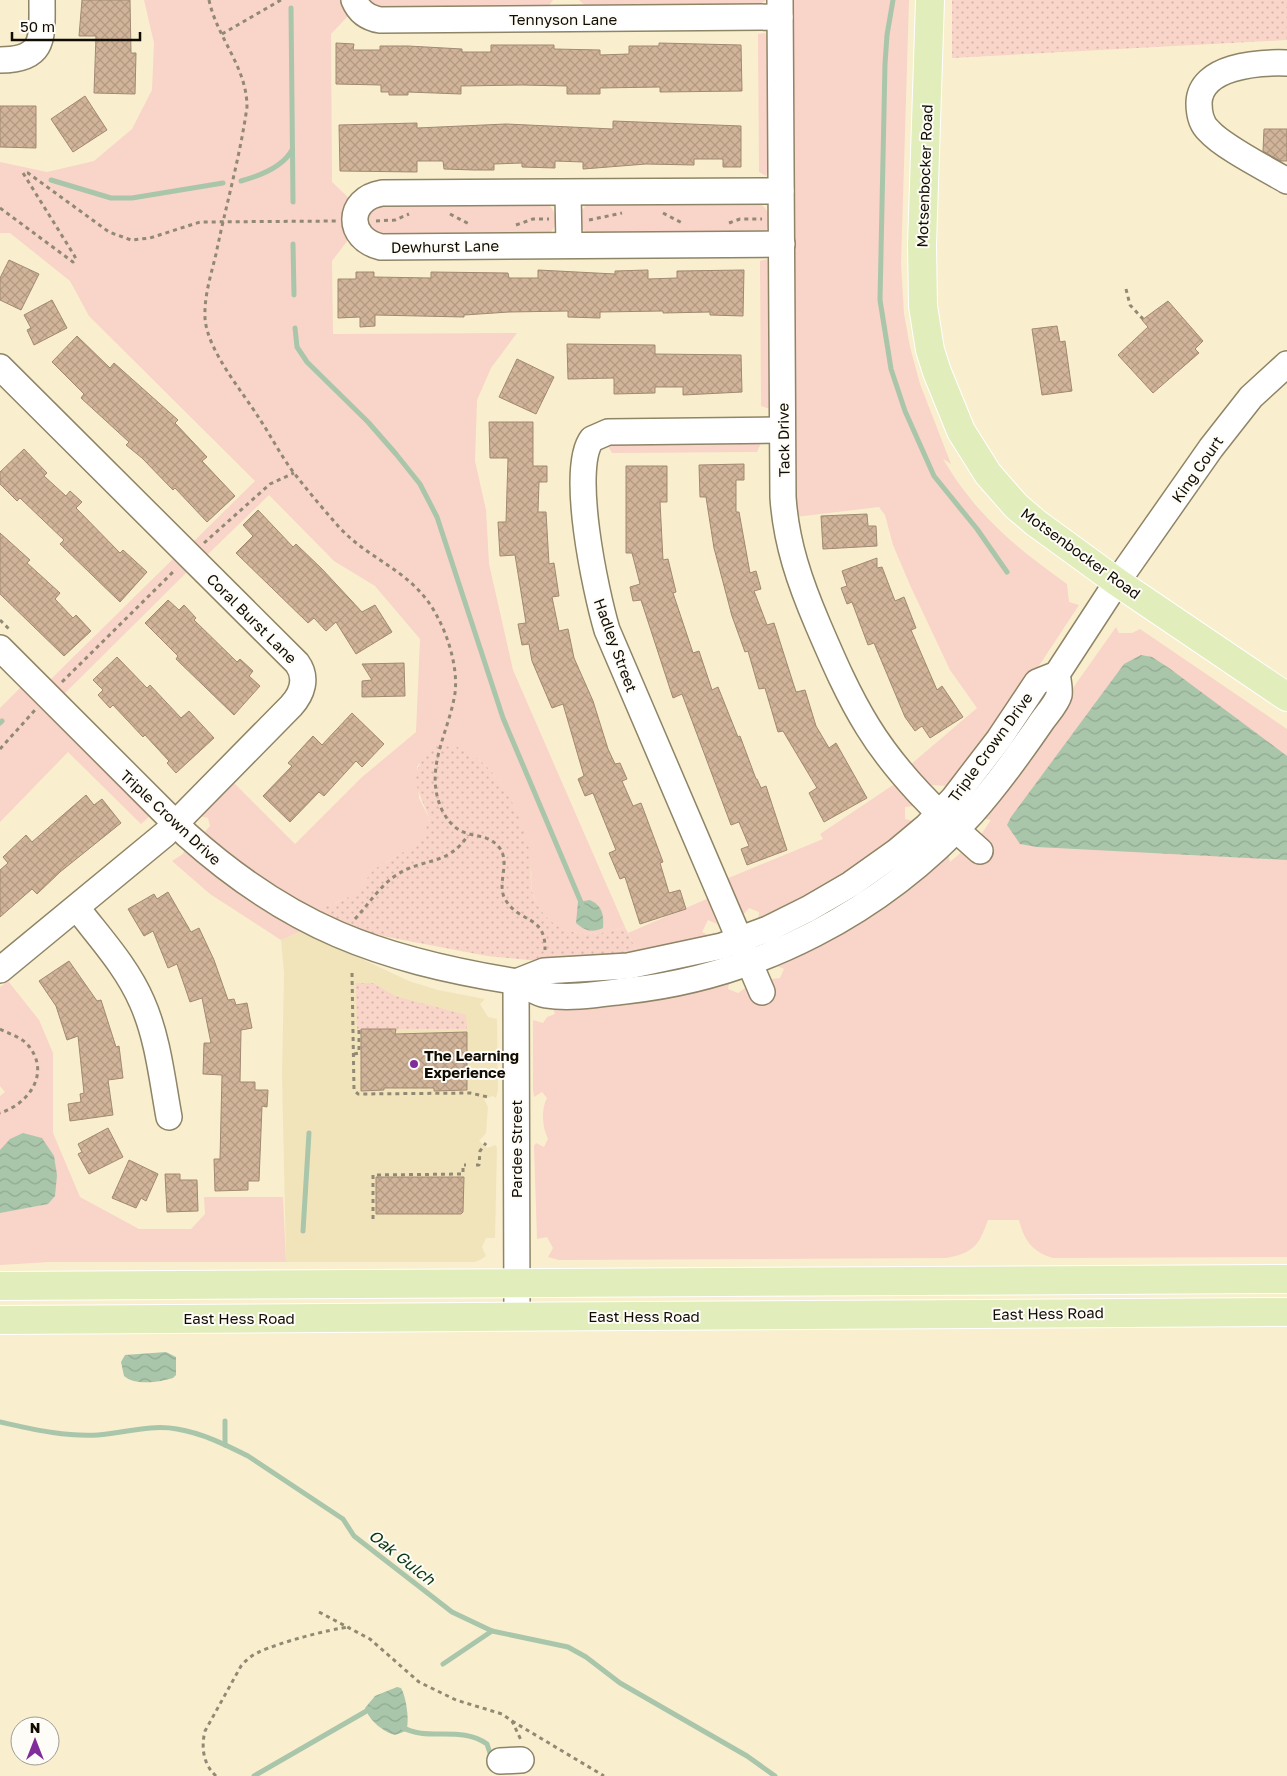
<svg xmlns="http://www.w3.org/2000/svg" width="1287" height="1776" viewBox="0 0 1287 1776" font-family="'Golos Text',sans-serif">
	<defs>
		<pattern id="park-dots" width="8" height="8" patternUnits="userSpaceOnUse" patternTransform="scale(1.25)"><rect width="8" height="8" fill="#f9d4c8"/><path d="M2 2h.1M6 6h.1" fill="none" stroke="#d4b5aa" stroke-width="1.8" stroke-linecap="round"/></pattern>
		<pattern id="water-waves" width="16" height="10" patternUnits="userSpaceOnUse" patternTransform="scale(1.25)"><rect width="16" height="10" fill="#a9c6ab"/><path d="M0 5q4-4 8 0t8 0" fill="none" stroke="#90a992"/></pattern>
		<pattern id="building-cross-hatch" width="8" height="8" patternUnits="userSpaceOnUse" patternTransform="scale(1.25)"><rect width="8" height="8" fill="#d1b499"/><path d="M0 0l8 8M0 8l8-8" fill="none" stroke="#b29a82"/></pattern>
	</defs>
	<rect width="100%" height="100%" fill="#f9efce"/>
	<!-- built -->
	<polygon fill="#f1e4bb" points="302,931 409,981 438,990 485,999 480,1004 488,1017 497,1019 498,1090 496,1098 493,1096 484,1099 488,1107 486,1133 479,1141 487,1148 496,1145 497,1149 495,1238 486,1238 482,1247 486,1256 480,1260 474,1262 286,1262 282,1075 284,973 281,940"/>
	<!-- green -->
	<g fill="#f9d4c8">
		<path d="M144,0h197l7,16 -17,18 1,148 18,17c-8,12 -11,27 -2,41l-16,21 1,73 184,-1 -26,35 -14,32 -2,61 11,49 3,54 24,106 112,257c-36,13 -78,10 -92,-33 -3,-9 -1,-18 -2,-26 -8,-39 -20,-83 -53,-109 -10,-8 -30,-11 -43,-16l-18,24 2,31 10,20 -1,9 -12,18 -30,17 -19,16 -4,10 -11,8 -38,15 -62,-39 -49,-38 7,-8 -2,-8 -9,-2 33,-35 63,63 66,-66 55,-46 4,-93 -45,-53 -41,-25 -65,-66 -64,62 -13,-14 63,-62 -166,-165 -19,-35 -60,-48h-10v-71l47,10 47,-11 38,-32 20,-39 2,-47z"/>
		<polygon points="366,0 553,0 546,9 383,12"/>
		<polygon points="579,0 766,0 754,8 589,9"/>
		<path d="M790,0h119l-8,264 3,50 6,33 10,37 31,80 -8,-5c34,57 71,87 124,125l2,18 10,3 -69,105 -61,76 -19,-1 -20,-20 67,-57 -27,-38 -40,-85 -17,-40 -8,-30 -6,-8 -84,10z"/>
		<polygon points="765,33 768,39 769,168 766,176 759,172 758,34"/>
		<path d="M755,200c12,8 17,14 12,29l-12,7 -163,1 -11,-9 -1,-16 10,-11z"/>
		<path d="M378,204h170c9,9 11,21 1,30l-161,6 -20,-12 1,-16z"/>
		<polygon points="767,259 770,266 770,409 761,406 760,261"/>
		<polygon points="758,442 761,443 757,452 612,453 608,446 615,444"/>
		<polygon points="174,558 188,571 63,695 49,681"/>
		<path d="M1116,627l3,6h13l8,-4 147,100v528l-234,1c-21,-6 -29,-18 -34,-38h-31c-9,25 -14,33 -42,38l-387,2 -11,-3 5,-9 -6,-11 -10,2 -3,-93 2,-3 8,4 4,-8c-6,-12 -7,-30 -1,-41l-5,-6 -8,5 -1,-7v-70l10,3 4,-6 8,-3 -4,-11 179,-24 -2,10 10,4c11,-9 27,-14 42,-15l4,-9 -9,-4 173,-112 2,9 30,-26 11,-16 -10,-2z"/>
		<polygon points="22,686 151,815 141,824 68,752 0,822 0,708"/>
		<polygon points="896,783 911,800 914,806 905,807 905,819 914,821 911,828 843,880 758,921 759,912 749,908 743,915 726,879 823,839 820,834"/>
		<polygon points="185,849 251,901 302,931 281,940 210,894 172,861 183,854"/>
		<polygon points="709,898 717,924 708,920 702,932 710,936 639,956 628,933"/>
		<polygon points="8,981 39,1020 53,1053 53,1133 80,1197 139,1229 191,1229 205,1214 204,1197 283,1197 286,1262 49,1262 0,1265 0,1096 5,1092 0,1086 0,987"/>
	</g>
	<!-- park -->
	<g fill="url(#park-dots)">
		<polygon points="952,0 1287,0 1287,40 952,58"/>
		<path d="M435,743c53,0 86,65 95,110 2,14 -1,29 3,42 16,42 56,45 92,32l14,29 -89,6 -63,-6 -125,-24 -47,-21c12,-7 27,-9 39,-17 9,-6 11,-15 19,-23 21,-18 51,-21 56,-53 -14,-37 -23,-41 6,-75z"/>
		<polygon points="356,983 373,983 395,996 466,1015 467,1029 357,1029"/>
	</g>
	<!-- water -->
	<g fill="url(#water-waves)">
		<polygon points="1141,655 1152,657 1169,668 1287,756 1287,860 1037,847 1020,844 1007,825 1011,817 1124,664"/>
		<path d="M590,900c12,6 14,14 13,28 -11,5 -18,3 -27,-5l2,-21z"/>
		<polygon points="23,1133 42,1138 54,1156 57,1175 55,1196 48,1204 0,1213 0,1150 10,1139"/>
		<path d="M166,1352l10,5v18l-3,3c-13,4 -38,8 -49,-2l-3,-14 4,-7z"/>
		<path d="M397,1687l4,1c5,8 9,34 5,43l-11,4c-12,-3 -26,-15 -30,-27l10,-12z"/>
	</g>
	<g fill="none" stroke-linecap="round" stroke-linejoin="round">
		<!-- stream -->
		<g stroke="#a9c6ab" stroke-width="5">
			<polyline points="893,0 887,35 885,64 880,300 891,369 905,411 934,476 977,529 1007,572"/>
			<polyline points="291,8 293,202"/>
			<polyline points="51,180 111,198 132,198 223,183"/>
			<path d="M241,181c18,-5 42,-14 51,-31"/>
			<polyline points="293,244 294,295"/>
			<polyline points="295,328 297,347 307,362 368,422 396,454 420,484 437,517 503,718 583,907"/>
			<polyline points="0,723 2,721"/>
			<polyline points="303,1231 309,1133"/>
			<polyline points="225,1421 225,1445"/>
			<path d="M0,1422c32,7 64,15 98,13 26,-2 53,-11 79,-6 25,4 49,16 71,27l95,63 11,17 98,76 40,19 76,16 18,10 34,26 127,73 28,20"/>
			<polyline points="443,1664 492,1631"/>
			<path d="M402,1727c25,15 59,-2 85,17l5,15"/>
			<polyline points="254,1776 370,1709"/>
		</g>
	</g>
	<!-- building -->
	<g fill="url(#building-cross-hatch)" stroke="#a18972">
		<polygon points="82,0 130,0 131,53 136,53 135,94 94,93 96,36 79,36"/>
		<polygon points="336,43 354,44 353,50 380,50 380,46 408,46 462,49 462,52 491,52 491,45 554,45 554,49 600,50 600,55 629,54 629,46 659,46 659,43 741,45 742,91 660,92 660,87 600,88 600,94 567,94 567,86 522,85 461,86 461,94 408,92 408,95 389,95 389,92 381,92 381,85 336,84"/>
		<polygon points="85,96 107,130 73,152 51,119"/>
		<polygon points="0,106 36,106 36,148 0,147"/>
		<polygon points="613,121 741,126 741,167 723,167 723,159 694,159 694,165 646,164 583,169 583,162 555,161 555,168 522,167 522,163 494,164 494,170 474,170 444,169 443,161 417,161 417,172 340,171 339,125 417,123 417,128 506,124 613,129"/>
		<polygon points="1264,129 1287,129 1287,161 1280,161 1263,151"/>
		<polygon points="9,260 39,274 21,310 0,300 0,278"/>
		<polygon points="538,270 615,274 615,271 648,270 648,279 677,278 677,271 744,270 743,316 710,315 710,312 663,313 663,311 600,312 600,318 568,317 568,311 509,312 464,315 464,317 375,315 375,326 360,327 360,317 338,318 338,279 356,279 356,272 374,272 374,277 431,278 431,272 508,273 509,278 538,278"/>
		<polygon points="52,300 67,328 34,345 27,330 31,328 24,315"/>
		<polygon points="1168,301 1203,341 1195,349 1199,353 1153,393 1118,355 1148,327 1142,320"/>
		<polygon points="1057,326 1060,342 1065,341 1072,391 1042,395 1032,329"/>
		<polygon points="77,336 110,368 114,363 178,420 175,423 207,457 202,461 235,496 207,522 175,488 173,490 142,458 126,445 129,442 81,398 84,394 52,362"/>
		<polygon points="567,344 655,345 655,354 741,355 742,392 683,395 683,387 655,387 655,393 614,394 614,378 568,379"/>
		<polygon points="517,359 554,377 536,414 499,397"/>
		<polygon points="489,422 533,422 533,466 547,466 547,482 539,482 538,512 546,512 549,564 554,563 559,596 552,597 559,631 568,629 574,658 593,701 608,749 615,764 620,763 627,779 622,781 633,806 641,803 663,862 660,863 669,893 680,890 686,909 640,924 625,877 620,879 609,853 616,850 593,793 585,796 578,779 584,776 563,704 552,708 532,661 529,644 522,645 518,624 526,623 515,555 500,556 498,522 506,522 508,458 490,458"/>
		<polygon points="24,449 47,473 44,476 66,496 70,491 82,502 76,508 120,553 123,550 147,572 120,602 60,544 64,540 20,498 17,501 0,484 0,472"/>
		<polygon points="744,464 744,480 736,480 736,512 739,512 750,573 756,571 761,589 754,591 767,625 774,623 796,692 805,690 816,726 829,748 836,743 867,798 824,822 809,793 817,788 783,731 778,732 765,688 759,689 748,651 745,652 732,616 714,548 706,497 700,497 699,465"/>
		<polygon points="626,466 667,466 667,502 660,502 663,560 668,559 676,592 673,593 693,653 699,651 712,690 718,687 738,737 740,736 756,779 757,779 761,788 766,786 787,850 747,865 741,849 749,846 739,822 731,825 682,694 673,698 641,600 633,601 630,587 640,584 632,553 626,553"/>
		<polygon points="258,510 293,547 296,544 322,569 362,612 375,605 392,632 356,654 336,622 326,631 314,618 308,623 236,553 253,536 243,525"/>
		<polygon points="867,514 868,526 876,526 877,546 823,549 821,516"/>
		<polygon points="0,533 30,560 27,563 60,593 55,599 73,618 76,615 91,631 64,656 0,594"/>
		<polygon points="877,558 877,568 882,567 895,601 904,597 916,628 911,630 937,690 942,686 963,717 930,738 922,726 915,731 905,717 874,643 868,645 852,602 847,604 841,588 847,586 842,571"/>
		<polygon points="168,600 179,610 184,605 196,618 194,620 237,662 240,659 253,671 249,676 260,686 234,715 176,659 178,656 145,623"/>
		<polygon points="117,657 147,688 150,685 181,718 189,711 214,738 176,773 167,763 169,761 145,735 143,737 113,705 110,708 98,695 103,690 93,680"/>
		<polygon points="404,663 405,696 362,697 362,681 372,680 362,664"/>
		<polygon points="352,713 384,744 362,767 356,761 324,796 319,792 290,822 263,796 292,766 288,763 313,736 322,745"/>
		<polygon points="86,795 94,805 102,799 121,823 60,872 37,894 32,889 0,917 0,870 8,863 3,857 26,835 32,842"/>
		<polygon points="168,892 191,932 199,928 214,960 228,1000 234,999 236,1005 247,1003 252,1028 241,1030 240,1082 255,1082 255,1090 268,1090 267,1107 262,1106 259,1181 248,1181 248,1190 215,1191 214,1159 220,1159 222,1075 203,1074 204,1043 211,1043 202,998 190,1002 177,964 168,968 153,931 144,936 128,909 154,894 157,899"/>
		<polygon points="69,961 97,1001 101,1000 116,1047 119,1046 123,1078 108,1080 113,1115 70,1121 68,1104 81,1102 80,1094 84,1093 78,1036 67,1040 56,1006 39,981"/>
		<polygon points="361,1029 396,1029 395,1034 467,1032 467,1090 434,1091 434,1088 384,1088 384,1090 361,1091"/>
		<polygon points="108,1128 123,1157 89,1174 78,1154 82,1152 78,1144"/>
		<polygon points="129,1160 158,1174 146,1201 141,1198 136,1208 112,1198"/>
		<polygon points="165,1174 180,1174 180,1180 197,1180 198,1211 167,1212"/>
		<polygon points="376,1177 464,1177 463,1212 461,1214 376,1214"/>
	</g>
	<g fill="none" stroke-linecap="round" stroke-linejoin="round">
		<defs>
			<g id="minor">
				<path d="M354,0c5,12 14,18 26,20l400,-3"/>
				<path d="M780,0l3,497c3,46 17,86 35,128 15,35 30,70 50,102 29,47 71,88 112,124"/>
				<path d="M0,60c46,0 42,-23 42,-60"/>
				<path d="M1287,63c-29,-1 -87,3 -88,40 0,11 2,21 10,28 14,16 58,38 78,50"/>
				<path d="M781,191l-399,2c-36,6 -36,46 -1,54l401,-3"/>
				<polyline points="568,193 569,245"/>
				<path d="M0,367l297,296c11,15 5,31 -6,43l-126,128 -165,136"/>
				<path d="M0,648l187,187c103,92 191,124 325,146 12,2 22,12 34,14 25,4 54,-1 79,-4 133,-14 257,-79 347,-178 26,-29 48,-60 70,-92 5,-7 15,-18 17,-26 1,-6 -1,-15 -2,-21"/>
				<path d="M77,908c23,30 50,59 65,94 16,36 20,77 27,115"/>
				<polyline points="516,982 544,971 628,966 722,946 768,929 808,909 851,884 896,852 927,826 953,799 999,739 1037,682 1057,674 1117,582 1211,448 1251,397 1287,364"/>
				<polyline points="516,982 517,1316"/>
				<path d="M762,992l-155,-362c-11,-37 -38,-162 -15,-191l16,-7 174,-2"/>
				<polyline points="500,1761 521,1760"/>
			</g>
			<g id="major">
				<polyline points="930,0 922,245 923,306 930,350 937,372 961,431 988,474 1016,506 1036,523 1117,582 1287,697"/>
				<polyline points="0,1286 1287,1279"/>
				<polyline points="0,1320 1287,1312"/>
			</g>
		</defs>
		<!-- minor casing -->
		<use href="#minor" stroke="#8e8466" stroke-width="28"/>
		<!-- major casing -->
		<use href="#major" stroke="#fff" stroke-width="30"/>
		<!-- path -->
		<g stroke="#918973" stroke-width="3" stroke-dasharray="4 4" stroke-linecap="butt">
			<path d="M209,0c8,38 38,67 38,107 -7,50 -21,98 -31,147 -5,21 -12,42 -11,64 2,32 37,73 54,100 12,18 22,38 35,55 14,18 30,37 45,54 32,35 74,43 98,89 12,22 21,53 18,77 -6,40 -32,76 -13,117 18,35 40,18 56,36 14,15 -2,37 7,53 14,25 41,15 40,51"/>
			<polyline points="222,34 281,0"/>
			<polyline points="0,208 73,262 76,259 74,255 23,173 28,173 109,232 131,240 150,238 200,222 337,221"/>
			<polyline points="663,213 684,224"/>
			<polyline points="450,214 471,225"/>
			<polyline points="589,220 622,213"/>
			<polyline points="376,221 395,220 409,214"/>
			<polyline points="729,223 740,219 762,219"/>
			<polyline points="516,225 533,219 549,219"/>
			<polyline points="1126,289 1130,305 1143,319"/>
			<polyline points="204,543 270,484 294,473"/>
			<polyline points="0,620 9,629"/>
			<polyline points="62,682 175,570"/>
			<polyline points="0,749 35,710"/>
			<path d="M355,919c13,-14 24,-32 40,-43 27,-19 53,-9 73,-41"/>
			<polyline points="352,973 354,1090 358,1094 470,1093 488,1097"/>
			<path d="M0,1029c9,5 19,7 27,15 25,28 2,60 -27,69"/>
			<polyline points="354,1054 359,1053 359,1029"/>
			<polyline points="476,1165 479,1165 480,1151 486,1143"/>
			<polyline points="373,1219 373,1175 463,1174 463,1165 466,1165"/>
			<polyline points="319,1612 370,1639 419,1682 456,1700 502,1714 512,1721 521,1740"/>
			<polyline points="512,1721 604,1776"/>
			<path d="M216,1776c-13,-12 -15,-29 -11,-45l36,-65c5,-6 11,-11 18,-14 19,-9 70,-23 91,-25"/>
		</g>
		<!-- minor -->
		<use href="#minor" stroke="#fff" stroke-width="25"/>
		<!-- major -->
		<use href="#major" stroke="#e2edbc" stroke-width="28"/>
	</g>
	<!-- markers -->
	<circle fill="#802c9b" stroke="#fefcf6" stroke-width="2" cx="414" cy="1064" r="5"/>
	<g text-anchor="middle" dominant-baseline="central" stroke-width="4" stroke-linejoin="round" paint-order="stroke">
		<!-- street labels -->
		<g font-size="15" fill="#100c03" stroke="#fefcf6">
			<text x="563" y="19">Tennyson Lane</text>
			<text transform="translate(924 176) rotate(-88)">Motsenbocker Road</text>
			<text transform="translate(445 246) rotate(-1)">Dewhurst Lane</text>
			<text transform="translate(783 440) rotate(-91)">Tack Drive</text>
			<text transform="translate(1197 469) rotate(-55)">King Court</text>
			<text transform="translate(1081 553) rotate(36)">Motsenbocker Road</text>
			<text transform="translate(252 618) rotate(45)">Coral Burst Lane</text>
			<text transform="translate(616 645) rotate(70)">Hadley Street</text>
			<text transform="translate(990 747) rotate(-54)">Triple Crown Drive</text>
			<text transform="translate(171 817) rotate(43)">Triple Crown Drive</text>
			<text transform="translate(516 1149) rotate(-90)">Pardee Street</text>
			<text transform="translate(1048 1313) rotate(-1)">East Hess Road</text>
			<text x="644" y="1316">East Hess Road</text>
			<text x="239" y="1318">East Hess Road</text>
		</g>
		<!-- poi labels -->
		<g font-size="15" font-weight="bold" fill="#100c03" stroke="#fefcf6" text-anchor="start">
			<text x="424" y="1055">The Learning<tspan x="424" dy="17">Experience</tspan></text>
		</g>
		<!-- water labels -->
		<g font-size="16" font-style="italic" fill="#083712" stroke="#fefcf6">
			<text transform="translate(402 1557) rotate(38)">Oak Gulch</text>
		</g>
	</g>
	<!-- north arrow -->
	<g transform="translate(35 1741)"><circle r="24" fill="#fefcf6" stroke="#9f9c95"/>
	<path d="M0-4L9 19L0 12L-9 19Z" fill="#802c9b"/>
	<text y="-8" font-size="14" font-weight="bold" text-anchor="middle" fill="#100c03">N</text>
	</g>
	<!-- scale -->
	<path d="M12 32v8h128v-8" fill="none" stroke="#100c03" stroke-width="2.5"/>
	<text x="20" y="32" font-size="15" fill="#100c03" stroke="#fefcf6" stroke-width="4" paint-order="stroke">50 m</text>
</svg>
